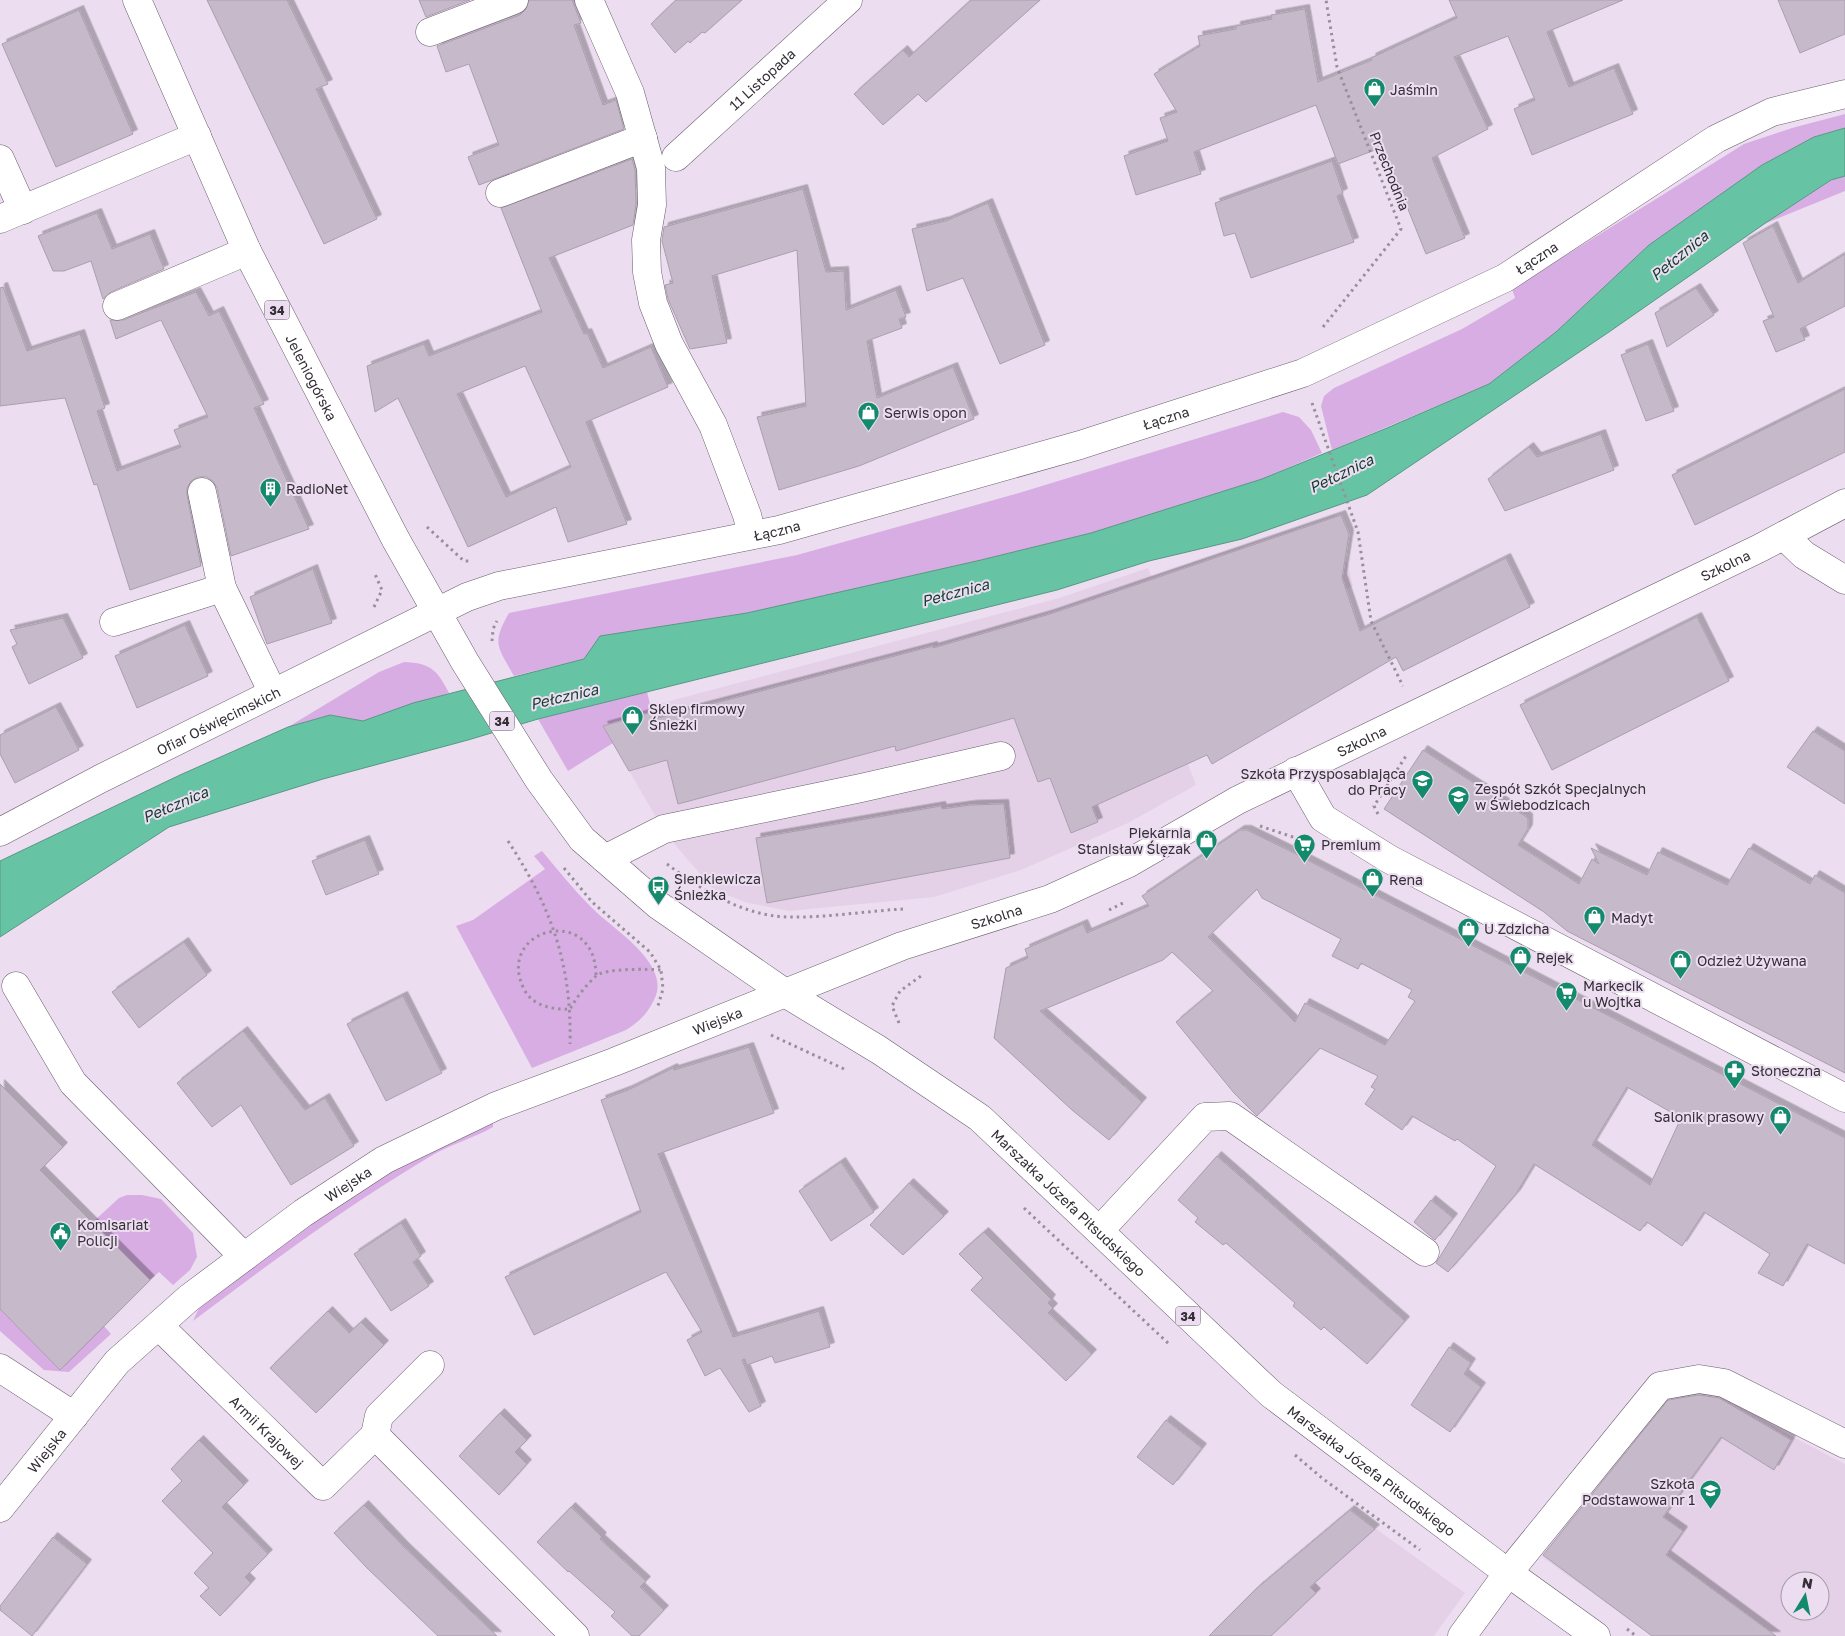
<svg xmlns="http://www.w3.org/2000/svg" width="1845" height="1636" viewBox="0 0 1845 1636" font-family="'Golos Text',sans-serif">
	<defs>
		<filter id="shadow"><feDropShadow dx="4.5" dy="-4.5" stdDeviation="0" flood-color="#0004"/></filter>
	</defs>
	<rect width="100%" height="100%" fill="#ecdef0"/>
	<!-- built -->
	<g fill="#e4d1e8" fill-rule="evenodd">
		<polygon points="1335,515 1353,586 1324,601 1165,704 1196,785 1128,823 1021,870 934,897 789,911 748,903 714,890 676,846 657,819 603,726 652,712 651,706 1059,598 1148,568 1151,576"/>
		<path d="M1695,1388l27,7 71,42 52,27v172h-193l-110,-79 121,-162zM1790,1581h30v30h-30z"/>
		<polygon points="1350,1510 1465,1593 1434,1636 1209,1636"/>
	</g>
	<!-- green -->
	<g fill="#d8ade3">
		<polygon points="1845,114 1845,128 1814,137 1762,165 1649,245 1556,332 1489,384 1332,450 1321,406 1324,396 1334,388 1462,329 1515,298 1512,289 1744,144 1792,128"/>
		<polygon points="1845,176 1845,191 1764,224 1831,180"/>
		<path d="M1283,412l16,5 12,13 11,23 -60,26 -171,54 -110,27 -234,53 -147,23 -16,23 -70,17c-16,-29 -23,-32 -5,-63l288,-58 222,-62z"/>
		<path d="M404,662c27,1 33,8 45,31l-86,28 -33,-6 -42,12 91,-55z"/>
		<polygon points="647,692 652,712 603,726 613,743 568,771 538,719"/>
		<path d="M542,851c16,19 31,38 48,55 22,23 83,58 64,94 -7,14 -15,22 -28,30l-94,38 -76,-142 17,-6 72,-51 -11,-13z"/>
		<path d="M493,1121v6c-19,11 -42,17 -62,29 -83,49 -161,107 -238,165l6,-13 127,-98 65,-42z"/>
		<polygon points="127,1195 142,1195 161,1199 193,1233 197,1257 190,1270 173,1285 159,1272 150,1280 93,1222 119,1198"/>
		<polygon points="0,1309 60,1369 104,1326 111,1334 69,1372 44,1370 0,1331"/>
	</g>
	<!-- water -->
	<polygon fill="#66c4a4" stroke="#579783" points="1845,128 1845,176 1831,180 1764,224 1609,332 1367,495 1242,539 1149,561 1057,590 538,719 468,740 323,779 169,827 0,937 0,861 180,775 288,727 330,715 363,721 413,703 584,659 600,636 747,613 981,560 1091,533 1262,479 1387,428 1489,384 1556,332 1649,245 1762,165 1814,137"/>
	<!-- building -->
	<g fill="#c6b9ca" stroke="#ab9eaf" fill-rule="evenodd" filter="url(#shadow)">
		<polygon points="207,0 287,0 328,84 316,89 377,219 324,244"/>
		<polygon points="419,0 470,0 426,17"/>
		<polygon points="529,0 572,0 581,23 574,25 603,105 616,100 624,129 479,185 468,157 499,145 469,64 446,72 437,46 520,15 526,9"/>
		<polygon points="676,0 742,0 705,33 702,32 690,43 688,41 675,53 651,24"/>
		<polygon points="971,0 1040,0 926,102 918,94 883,125 854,94 903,50 909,57"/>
		<polygon points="1449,0 1623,0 1547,32 1569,87 1614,68 1633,114 1532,155 1514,109 1535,100 1508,36 1454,57 1488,129 1432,158 1465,238 1426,254 1383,147 1338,164 1316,105 1194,152 1201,174 1136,195 1124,156 1168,141 1160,118 1177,112 1154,74 1200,46 1198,36 1236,29 1236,26 1272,19 1271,15 1305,9 1318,82 1372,60 1371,58 1457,18"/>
		<polygon points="1778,0 1845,0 1845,34 1800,53"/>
		<polygon points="79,10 133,134 56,167 2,44"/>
		<path d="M632,159l3,11 1,34 -3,21 -84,33 35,76 3,-1 16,35 48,-21 17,40 -82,35 41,102 -59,18 -12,-35 -88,40 -70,-149 -23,14 -8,-46 57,-22 5,12 113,-44 -41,-104zM525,366l46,101 -65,30 -49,-103z"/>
		<polygon points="1332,161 1343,193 1337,196 1354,242 1251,278 1235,233 1224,236 1215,203"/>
		<polygon points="803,189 826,272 844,271 846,310 896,290 906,317 899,319 902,328 867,341 877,398 953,367 974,419 859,466 779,490 757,417 806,406 797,250 712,276 727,343 690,349 668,299 665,285 673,283 662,241 664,227"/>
		<polygon points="988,203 1045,345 1000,364 963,278 927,291 912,229 946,221"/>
		<polygon points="97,213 112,249 150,234 164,269 111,292 103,299 91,261 64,271 53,271 38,236"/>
		<polygon points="1773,226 1798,283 1845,254 1845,306 1800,329 1805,340 1776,352 1763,321 1774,317 1743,243"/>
		<polygon points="3,287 27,351 80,334 105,408 97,411 117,471 181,447 174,430 208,417 161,320 116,339 110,320 123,320 196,292 209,316 219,311 264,404 254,408 309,529 231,556 217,488 213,481 207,477 198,477 191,481 187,488 187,495 201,566 130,590 97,484 94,485 65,398 0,406 0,288"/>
		<polygon points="1696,288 1714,315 1667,347 1655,313"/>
		<polygon points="1648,344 1674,411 1646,421 1621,355"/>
		<polygon points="1845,389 1845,452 1695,525 1672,475"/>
		<polygon points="1601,434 1614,470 1505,511 1488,479 1529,447 1537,457"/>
		<polygon points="1341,515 1349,534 1342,578 1360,631 1506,558 1530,607 1403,671 1396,657 1212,764 1207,755 1092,807 1098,822 1071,833 1050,778 1038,782 1014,718 896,751 895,746 678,804 667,760 629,771 603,726 652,712 654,719 933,646 933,648 1050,614"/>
		<polygon points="313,569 332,623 267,644 250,597"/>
		<polygon points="1697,617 1729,681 1552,770 1520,705"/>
		<polygon points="63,618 83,658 29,684 12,647 17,644 10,630"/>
		<polygon points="185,625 208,676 137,708 115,656"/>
		<polygon points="56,707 79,750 15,783 0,754 0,735"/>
		<polygon points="1813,731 1845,751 1845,804 1787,767"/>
		<polygon points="1423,750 1528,818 1528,829 1518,845 1579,884 1592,859 1599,864 1591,848 1647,875 1658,852 1727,885 1749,848 1810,884 1815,875 1845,893 1845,1073 1567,931 1544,912 1384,809"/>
		<polygon points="1004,804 1010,858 767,903 756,838 941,806 942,809 971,805"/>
		<path d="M1240,830h7l45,22 553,286v126l-38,-20 -24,42 -25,-13 12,-19 -66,-42 -22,34 -35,-24 -7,9 -106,-67 -18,30 -68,78 -12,-9 60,-97 -39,-27 -2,2 -43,-25 -10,14 -37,-26 10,-15 -4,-2 7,-11 -58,-28 -63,68 -23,-23 -58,-71 37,-31 -41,-39 -9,8 -123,51 102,91 -33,38 -37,-30 -78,-72 12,-70 22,-10 -3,-9 58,-25 4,9 62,-27 -7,-10zM1257,889l5,9 79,41 -9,17 26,13 3,-6 51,27 -4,7 7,4 -30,44 -80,-42 -10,19 -87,-85zM1627,1087l54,31 -31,67 -58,-40z"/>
		<polygon points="365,840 379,874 326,895 312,861"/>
		<polygon points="184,942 207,975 139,1028 112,992"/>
		<polygon points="403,996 442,1073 386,1101 347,1024"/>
		<polygon points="243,1031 305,1110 325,1098 354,1146 291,1185 241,1105 212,1127 177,1083"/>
		<polygon points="749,1047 774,1113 658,1154 733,1337 819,1311 830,1347 775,1363 772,1356 747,1365 745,1359 742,1360 761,1406 749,1412 720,1368 705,1376 687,1340 702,1332 666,1272 534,1335 505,1277 641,1212 601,1100 628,1090 673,1068 674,1070"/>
		<polygon points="0,1084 63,1147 40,1170 150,1280 60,1370 0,1309"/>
		<polygon points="1217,1156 1405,1321 1367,1364 1324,1327 1321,1330 1293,1306 1295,1303 1226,1243 1223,1245 1195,1222 1198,1218 1178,1200"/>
		<polygon points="841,1162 874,1212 831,1241 799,1191"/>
		<polygon points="909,1183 944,1216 903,1255 870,1225"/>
		<polygon points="1431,1200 1453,1218 1435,1240 1414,1222"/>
		<polygon points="401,1223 421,1256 413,1262 429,1286 391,1311 354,1254"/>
		<polygon points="984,1232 1051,1299 1048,1303 1053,1308 1048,1313 1092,1354 1066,1381 971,1290 983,1278 959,1254"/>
		<polygon points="328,1311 349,1333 361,1322 384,1345 316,1413 270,1368"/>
		<polygon points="1449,1347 1471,1363 1464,1374 1481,1387 1450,1432 1411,1405"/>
		<polygon points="1699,1395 1719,1398 1791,1440 1774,1470 1721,1437 1663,1517 1683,1531 1666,1555 1776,1636 1652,1636 1543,1555 1668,1400"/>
		<polygon points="500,1413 527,1440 515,1452 527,1464 499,1495 459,1456"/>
		<polygon points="1166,1420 1202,1448 1173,1485 1137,1457"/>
		<polygon points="199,1440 244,1485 222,1507 268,1554 245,1577 251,1583 220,1616 200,1596 209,1588 194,1573 213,1553 162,1501 182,1481 171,1469"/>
		<polygon points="364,1505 404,1547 497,1636 438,1636 367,1568 334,1533"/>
		<polygon points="571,1507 602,1537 600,1539 646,1581 640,1587 664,1610 639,1636 632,1636 611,1616 615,1612 569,1571 568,1572 537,1542"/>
		<polygon points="1350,1510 1375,1529 1310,1587 1316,1593 1271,1636 1209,1636 1256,1589"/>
		<polygon points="53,1537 87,1564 32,1636 0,1610 0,1606"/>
	</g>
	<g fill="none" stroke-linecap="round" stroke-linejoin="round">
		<defs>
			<g id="minor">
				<polyline points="589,0 630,93 651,168 652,205 646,240 647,272 653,303 669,344 713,425 747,515 752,535"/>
				<polyline points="430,32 514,0"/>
				<path id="s1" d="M676,157l172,-157"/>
				<polyline points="0,159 23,210"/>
				<polyline points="500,193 643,138"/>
				<polyline points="0,219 197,136"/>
				<polyline points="117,306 247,251"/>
				<polyline points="202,492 222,588 273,693"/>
				<polyline points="1784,536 1804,555 1845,580"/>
				<polyline points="114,622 222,588"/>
				<polyline points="1296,771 1323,818 1389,859 1845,1098"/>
				<path id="s2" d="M0,832l100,-53 367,-182 32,-11 280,-56 301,-85 223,-72 202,-95 211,-139 56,-27 73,-18"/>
				<polyline points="605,859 664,829 861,788 1001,756"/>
				<polyline points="16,986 73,1083 244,1257"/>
				<polyline points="1099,1231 1205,1117 1230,1116 1425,1252"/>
				<path id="s3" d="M159,1326l164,160 52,-51 200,201"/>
				<polyline points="0,1368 74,1416"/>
				<polyline points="375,1435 379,1416 430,1365"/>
				<path id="s4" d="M0,1508l117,-146 72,-64 114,-85 81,-53 112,-54 118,-44 288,-116 148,-47 79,-36 109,-63 522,-252 85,-45"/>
				<polyline points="1462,1636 1508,1573 1660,1386 1699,1379 1724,1383 1845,1444"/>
			</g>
			<g id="major">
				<path id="s5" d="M137,0l110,251 149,289 69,122 74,118 43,59 76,66 127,88 94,57 101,68 291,276 225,170 100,72"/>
			</g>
		</defs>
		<!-- minor casing -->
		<use href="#minor" stroke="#695d6c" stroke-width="29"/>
		<!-- major casing -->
		<use href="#major" stroke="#695d6c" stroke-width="29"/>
		<!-- path -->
		<g stroke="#998f9c" stroke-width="3" stroke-dasharray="2.5 4" stroke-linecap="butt">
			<polyline points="1323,327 1401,229 1337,67 1326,0"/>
			<polyline points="1312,403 1358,532 1371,621 1403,686"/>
			<polyline points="427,527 464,561 470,561"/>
			<polyline points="374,607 382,590 374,572"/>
			<polyline points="492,641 493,629 497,621"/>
			<polyline points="1378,814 1374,806 1406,756"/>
			<polyline points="1260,826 1296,838"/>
			<path d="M508,841c43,66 64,123 62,203"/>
			<path d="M667,864c34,26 77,52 121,53 38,1 78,-6 115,-8l1,3"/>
			<polyline points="564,868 592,902 650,952 661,970 663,989 657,1009"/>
			<polyline points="1109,910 1125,902"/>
			<path d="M596,975c-1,-73 -102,-46 -72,14 8,17 29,21 46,20 7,-12 16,-24 26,-33 8,-8 53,-7 65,-6"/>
			<polyline points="899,1023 892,1006 900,991 921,976"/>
			<polyline points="771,1035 844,1069"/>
			<polyline points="1024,1208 1169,1344"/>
			<polyline points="1295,1455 1322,1478 1420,1550"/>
			<polyline points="1627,1629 1636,1636"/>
		</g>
		<!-- minor -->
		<use href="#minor" stroke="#fff" stroke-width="28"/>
		<!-- major -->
		<use href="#major" stroke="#fff" stroke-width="28"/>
	</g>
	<!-- icons -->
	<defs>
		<symbol id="shop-pin" viewBox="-11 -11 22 30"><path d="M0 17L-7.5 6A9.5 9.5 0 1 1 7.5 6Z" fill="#138a6b" stroke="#ecdef0"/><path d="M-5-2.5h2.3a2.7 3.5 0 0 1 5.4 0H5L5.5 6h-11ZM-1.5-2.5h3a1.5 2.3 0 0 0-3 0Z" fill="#fff"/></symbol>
		<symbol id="building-pin" viewBox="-11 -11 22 30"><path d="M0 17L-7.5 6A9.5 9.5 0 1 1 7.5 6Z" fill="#138a6b" stroke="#ecdef0"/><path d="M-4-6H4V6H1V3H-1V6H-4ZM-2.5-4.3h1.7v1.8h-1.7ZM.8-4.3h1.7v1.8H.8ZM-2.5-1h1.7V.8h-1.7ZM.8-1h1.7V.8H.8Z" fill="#fff"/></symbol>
		<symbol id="school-pin" viewBox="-11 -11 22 30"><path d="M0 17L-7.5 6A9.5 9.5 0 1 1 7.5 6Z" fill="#138a6b" stroke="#ecdef0"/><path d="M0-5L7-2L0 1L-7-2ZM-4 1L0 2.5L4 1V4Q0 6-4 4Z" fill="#fff"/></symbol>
		<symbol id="supermarket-pin" viewBox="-11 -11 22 30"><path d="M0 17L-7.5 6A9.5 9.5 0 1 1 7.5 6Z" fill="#138a6b" stroke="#ecdef0"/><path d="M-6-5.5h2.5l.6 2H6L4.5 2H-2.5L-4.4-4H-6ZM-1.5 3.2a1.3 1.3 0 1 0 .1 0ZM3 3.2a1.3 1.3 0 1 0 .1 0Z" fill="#fff"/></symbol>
		<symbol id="bus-pin" viewBox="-11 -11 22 30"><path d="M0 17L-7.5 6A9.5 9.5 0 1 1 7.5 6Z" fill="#138a6b" stroke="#ecdef0"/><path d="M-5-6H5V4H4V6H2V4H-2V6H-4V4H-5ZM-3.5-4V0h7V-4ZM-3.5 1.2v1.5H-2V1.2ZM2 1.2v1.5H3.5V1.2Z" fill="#fff"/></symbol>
		<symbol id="pharmacy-pin" viewBox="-11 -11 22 30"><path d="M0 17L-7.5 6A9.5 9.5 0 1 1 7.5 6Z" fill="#138a6b" stroke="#ecdef0"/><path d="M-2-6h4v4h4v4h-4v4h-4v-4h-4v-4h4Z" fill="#fff"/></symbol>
		<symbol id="civic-pin" viewBox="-11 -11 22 30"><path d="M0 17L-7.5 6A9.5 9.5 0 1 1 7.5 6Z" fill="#138a6b" stroke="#ecdef0"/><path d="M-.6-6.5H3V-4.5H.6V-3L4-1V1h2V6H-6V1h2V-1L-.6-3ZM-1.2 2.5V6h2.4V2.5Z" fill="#fff"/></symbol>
	</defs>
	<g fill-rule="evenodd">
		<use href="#shop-pin" x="1362" y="76" width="25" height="34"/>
		<use href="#shop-pin" x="856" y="400" width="25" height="34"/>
		<use href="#building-pin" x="258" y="476" width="25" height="34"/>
		<use href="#shop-pin" x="620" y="704" width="25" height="34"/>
		<use href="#school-pin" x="1410" y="768" width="25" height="34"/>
		<use href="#school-pin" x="1446" y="784" width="25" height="34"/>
		<use href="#shop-pin" x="1194" y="828" width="25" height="34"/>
		<use href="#supermarket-pin" x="1292" y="832" width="25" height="34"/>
		<use href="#shop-pin" x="1360" y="866" width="25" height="34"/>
		<use href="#bus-pin" x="646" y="874" width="25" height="34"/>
		<use href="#shop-pin" x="1582" y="904" width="25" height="34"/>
		<use href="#shop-pin" x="1456" y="916" width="25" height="34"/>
		<use href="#shop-pin" x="1508" y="944" width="25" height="34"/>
		<use href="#shop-pin" x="1668" y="948" width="25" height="34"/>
		<use href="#supermarket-pin" x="1554" y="980" width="25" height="34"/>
		<use href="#pharmacy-pin" x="1722" y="1058" width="25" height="34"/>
		<use href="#shop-pin" x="1768" y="1104" width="25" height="34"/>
		<use href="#civic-pin" x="48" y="1220" width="25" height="34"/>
		<use href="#school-pin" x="1698" y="1478" width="25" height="34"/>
	</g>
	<g text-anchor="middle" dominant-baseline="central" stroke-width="4" stroke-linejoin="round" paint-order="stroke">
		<!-- shield labels -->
		<g fill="#ecdef0" stroke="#6b646e" stroke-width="1">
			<rect x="264.5" y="300.5" width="25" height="19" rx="4"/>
			<rect x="489.5" y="711.5" width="25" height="19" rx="4"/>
			<rect x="1175.5" y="1306.5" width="25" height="19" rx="4"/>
		</g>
		<g font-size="12" font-weight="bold" fill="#342f36">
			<text x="277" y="310">34</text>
			<text x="502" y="721">34</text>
			<text x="1188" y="1316">34</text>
		</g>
		<!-- street labels -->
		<g font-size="14" fill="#342f36" stroke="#ecdef0">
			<text stroke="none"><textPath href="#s1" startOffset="116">11 Listopada</textPath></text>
			<text transform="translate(1390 171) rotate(68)">Przechodnia</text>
			<text stroke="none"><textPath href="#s2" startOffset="1650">Łączna</textPath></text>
			<text stroke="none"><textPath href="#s5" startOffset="416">Jeleniogórska</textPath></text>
			<text stroke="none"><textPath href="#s2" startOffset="1245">Łączna</textPath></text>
			<text stroke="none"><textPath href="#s2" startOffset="840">Łączna</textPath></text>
			<text stroke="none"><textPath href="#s4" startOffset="1992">Szkolna</textPath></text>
			<text stroke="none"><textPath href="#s2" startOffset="245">Ofiar Oświęcimskich</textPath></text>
			<text stroke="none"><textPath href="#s4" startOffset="1588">Szkolna</textPath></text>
			<text stroke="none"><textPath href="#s4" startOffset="1182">Szkolna</textPath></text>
			<text stroke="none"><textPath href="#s4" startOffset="884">Wiejska</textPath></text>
			<text stroke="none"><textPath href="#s4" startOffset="479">Wiejska</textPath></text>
			<text stroke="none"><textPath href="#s5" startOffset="1561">Marszałka Józefa Piłsudskiego</textPath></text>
			<text stroke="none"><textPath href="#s3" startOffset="151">Armii Krajowej</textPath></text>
			<text stroke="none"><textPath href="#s4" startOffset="74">Wiejska</textPath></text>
			<text stroke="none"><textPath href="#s5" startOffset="1966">Marszałka Józefa Piłsudskiego</textPath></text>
		</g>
		<!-- poi labels -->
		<g font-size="14" fill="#342f36" stroke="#ecdef0" text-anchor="start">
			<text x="1390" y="89">Jaśmin</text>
			<text x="884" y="412">Serwis opon</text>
			<text x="286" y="488">RadioNet</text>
			<text x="649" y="708">Sklep firmowy<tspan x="649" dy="16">Śnieżki</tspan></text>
			<text x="1406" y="773" text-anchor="end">Szkoła Przysposabiająca<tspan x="1406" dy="16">do Pracy</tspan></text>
			<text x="1475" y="788">Zespół Szkół Specjalnych<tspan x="1475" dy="16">w Świebodzicach</tspan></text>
			<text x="1191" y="832" text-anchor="end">Piekarnia<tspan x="1191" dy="16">Stanisław Ślęzak</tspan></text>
			<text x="1321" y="844">Premium</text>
			<text x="674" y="878">Sienkiewicza<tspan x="674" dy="16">Śnieżka</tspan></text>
			<text x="1389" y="879">Rena</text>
			<text x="1611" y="917">Madyt</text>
			<text x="1484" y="928">U Zdzicha</text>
			<text x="1536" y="957">Rejek</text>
			<text x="1697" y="960">Odzież Używana</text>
			<text x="1583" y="985">Markecik<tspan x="1583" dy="16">u Wojtka</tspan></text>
			<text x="1751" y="1070">Słoneczna</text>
			<text x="1764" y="1116" text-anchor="end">Salonik prasowy</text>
			<text x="77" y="1224">Komisariat<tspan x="77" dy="16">Policji</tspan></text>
			<text x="1695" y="1483" text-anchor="end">Szkoła<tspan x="1695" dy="16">Podstawowa nr 1</tspan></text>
		</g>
		<!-- water labels -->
		<g font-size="15" font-style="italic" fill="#103b2e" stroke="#ecdef0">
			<text transform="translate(1679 255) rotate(-39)">Pełcznica</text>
			<text transform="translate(1341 473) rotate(-26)">Pełcznica</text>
			<text transform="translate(955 592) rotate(-15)">Pełcznica</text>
			<text transform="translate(564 696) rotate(-13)">Pełcznica</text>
			<text transform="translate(175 804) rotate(-23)">Pełcznica</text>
		</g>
	</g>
	<!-- north arrow -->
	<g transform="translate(1805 1596) rotate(10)"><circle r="24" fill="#ecdef0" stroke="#a298a6"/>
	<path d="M0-4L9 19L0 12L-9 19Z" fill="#138a6b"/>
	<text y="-8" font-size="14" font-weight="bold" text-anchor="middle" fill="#342f36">N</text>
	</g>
</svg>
